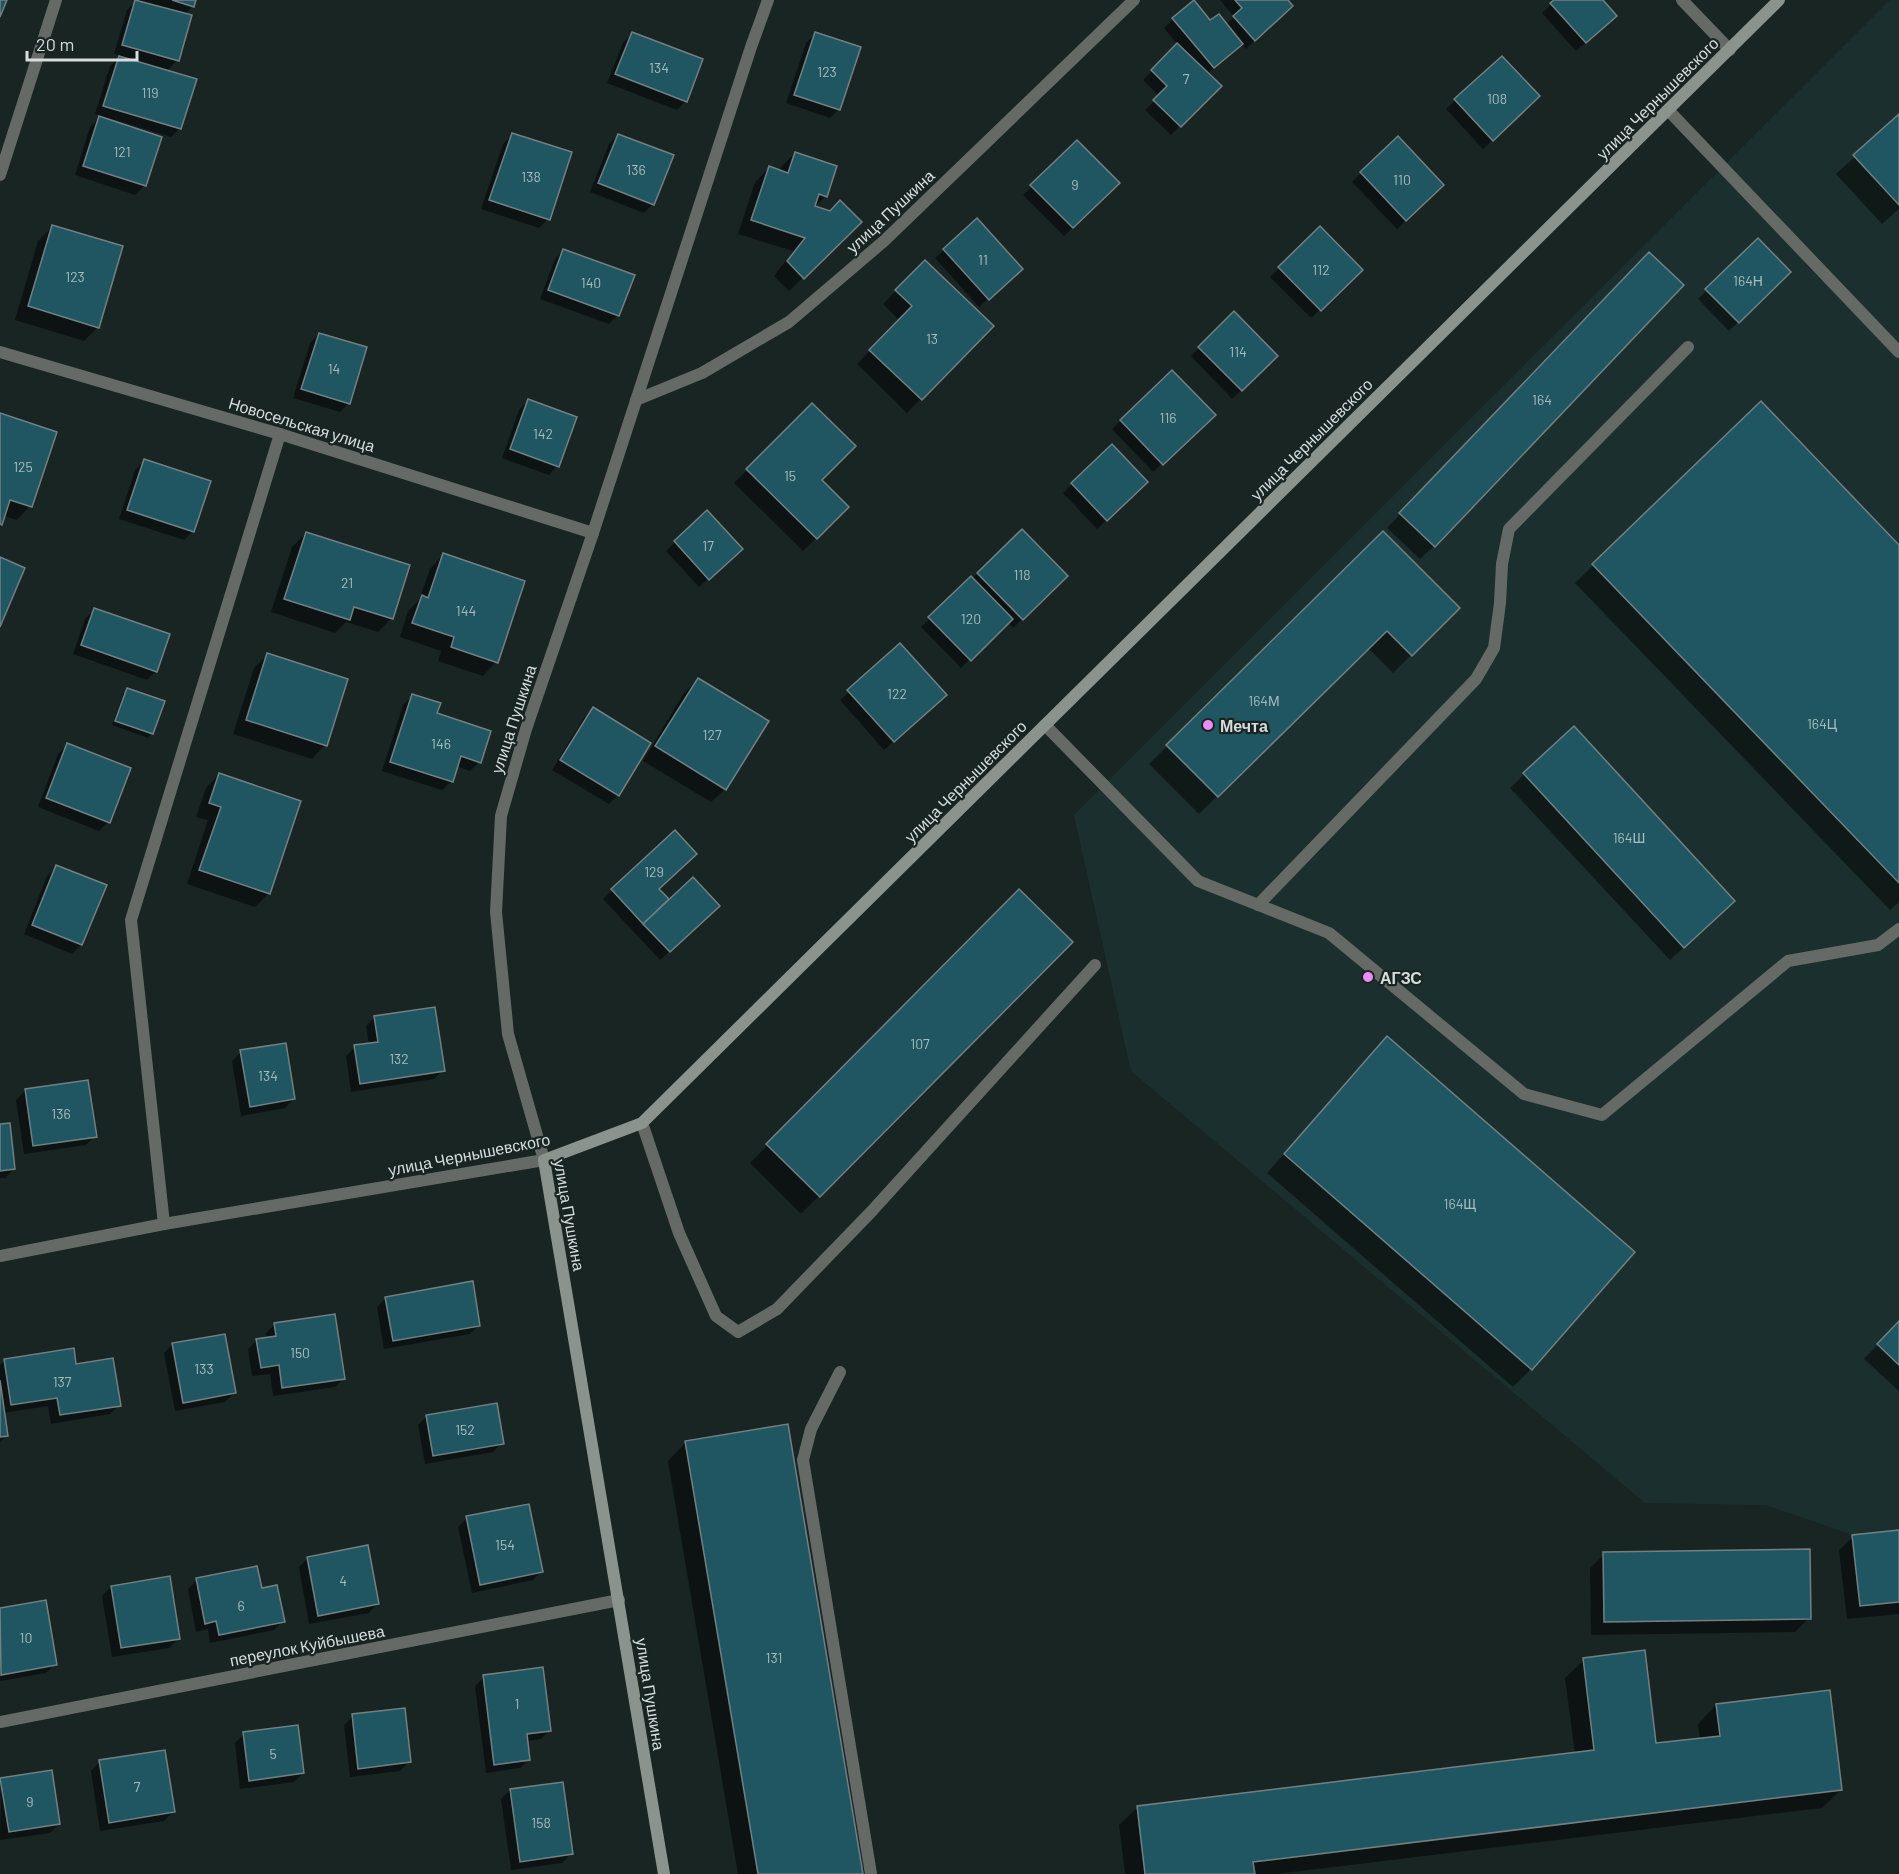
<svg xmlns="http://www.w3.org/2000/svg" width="1899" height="1874" viewBox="0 0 1899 1874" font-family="Barlow,sans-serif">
	<rect width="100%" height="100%" fill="#192523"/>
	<!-- built -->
	<polygon fill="#1b302e" points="1890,0 1899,0 1899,1551 1766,1505 1645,1503 1131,1071 1074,815"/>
	<!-- shadow -->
	<g fill="#0007">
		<polygon points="134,0 195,0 193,6 184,15 177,60 166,72 180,128 171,137 112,119 111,122 160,138 144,186 135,195 75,175 90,127 101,116 95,114 110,66 121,55 114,54 127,10 136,1"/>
		<polygon points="1220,0 1286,0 1282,14 1246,49 1241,44 1207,74 1219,86 1171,135 1145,110 1159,96 1143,80 1178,45 1164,28 1173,19 1226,25 1234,17"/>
		<polygon points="1556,0 1601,0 1606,25 1576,51 1542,13"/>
		<polygon points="632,34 686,101 677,110 607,83 623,43"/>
		<polygon points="815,34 839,109 830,118 786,103 806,43"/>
		<polygon points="1502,58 1529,105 1483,149 1446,109"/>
		<polygon points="1899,116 1899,209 1882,224 1836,174"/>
		<polygon points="512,135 548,219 539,228 481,209 503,144"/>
		<polygon points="618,135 672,156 653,204 644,213 590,192 609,144"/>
		<polygon points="1398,138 1442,185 1397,229 1352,182"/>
		<polygon points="1077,142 1117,183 1064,236 1023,195"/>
		<polygon points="795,153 826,196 814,207 860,222 789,291 774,276 793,251 738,234 755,182 769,168 780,172 781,167"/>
		<polygon points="52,227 98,327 84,341 15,320 38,241"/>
		<polygon points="1320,228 1361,270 1311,318 1270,277"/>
		<polygon points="1758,240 1789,272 1729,331 1698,299"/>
		<polygon points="564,250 618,315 609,324 540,299 555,259"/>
		<polygon points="944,250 1012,277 979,307 935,258"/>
		<polygon points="925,262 992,326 907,413 857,364 899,320 883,304"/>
		<polygon points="1635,267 1434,546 1420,559 1387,528"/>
		<polygon points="1234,313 1276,356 1232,399 1191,356"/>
		<polygon points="319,334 349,403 340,412 293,398 310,343"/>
		<polygon points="1172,372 1213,415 1153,472 1112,429"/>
		<polygon points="528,401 557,466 549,475 502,458 519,410"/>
		<polygon points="1761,403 1899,547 1899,902 1890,910 1575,583"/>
		<polygon points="812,405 820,480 847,507 803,551 734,483"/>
		<polygon points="0,414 30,506 17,520 3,516 0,525"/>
		<polygon points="1112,446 1146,482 1097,529 1063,493"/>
		<polygon points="144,461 193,531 184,540 119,519 135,470"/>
		<polygon points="707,512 732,557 699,587 666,551"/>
		<polygon points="1022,531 1066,576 1013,628 1008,622 961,668 921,627"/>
		<polygon points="306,533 392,618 378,632 346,622 335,633 271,612 292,547"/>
		<polygon points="1383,533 1458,608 1393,673 1368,648 1199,814 1149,764"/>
		<polygon points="443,555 496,662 483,676 438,661 441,651 400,637 408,611 419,600 430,569"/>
		<polygon points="94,610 156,671 147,680 73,654 85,619"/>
		<polygon points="900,645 936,703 884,750 840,700"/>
		<polygon points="268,654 325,745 312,759 233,734 254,668"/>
		<polygon points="698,680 725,789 711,802 643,761 684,693"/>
		<polygon points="127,690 152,733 148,738 112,725 123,694"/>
		<polygon points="412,696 435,714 479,762 470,771 456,766 451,782 442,790 382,771 403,705"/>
		<polygon points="593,709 649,743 618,795 609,804 552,770 584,718"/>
		<polygon points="1574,728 1720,915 1670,960 1510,788"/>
		<polygon points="67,745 108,822 99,831 38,807 58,754"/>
		<polygon points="219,774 269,893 255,907 187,884 208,820 196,817 206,788"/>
		<polygon points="675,832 658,889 669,901 709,915 660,960 603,899"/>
		<polygon points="56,867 105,886 81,945 72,954 24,934 47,876"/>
		<polygon points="1019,892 1071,942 801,1214 750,1163"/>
		<polygon points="375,1017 443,1070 434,1079 351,1092 346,1056 355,1047 369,1045 366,1026"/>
		<polygon points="1387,1038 1531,1369 1513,1387 1267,1173"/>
		<polygon points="241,1052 294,1099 285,1108 241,1116 232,1061"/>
		<polygon points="25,1091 95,1136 86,1145 24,1154 16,1100"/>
		<polygon points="0,1125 14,1169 5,1178 0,1178"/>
		<polygon points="386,1298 479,1325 470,1334 384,1349 377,1307"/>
		<polygon points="1899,1323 1899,1391 1864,1359"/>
		<polygon points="275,1324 344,1378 335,1387 273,1396 270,1374 252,1376 248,1349 257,1340 267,1339 266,1333"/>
		<polygon points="173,1344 234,1393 225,1402 175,1411 164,1353"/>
		<polygon points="5,1360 75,1366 119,1405 110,1414 51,1424 48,1406 3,1413 6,1436 0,1442 0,1365"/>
		<polygon points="427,1416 502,1443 493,1452 425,1464 418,1425"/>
		<polygon points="686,1442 862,1874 738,1874 668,1461"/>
		<polygon points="467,1518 542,1571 533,1580 472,1593 458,1527"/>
		<polygon points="1899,1532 1899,1614 1847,1619 1839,1550 1853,1537"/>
		<polygon points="1604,1554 1809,1618 1795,1632 1591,1635 1590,1568"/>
		<polygon points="308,1558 377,1604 369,1613 309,1624 299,1567"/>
		<polygon points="197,1580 260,1590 283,1621 274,1630 210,1643 208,1629 196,1632 188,1589"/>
		<polygon points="111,1587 178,1639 169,1648 112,1657 102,1596"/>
		<polygon points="45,1602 55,1664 46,1673 0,1681 0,1610"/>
		<polygon points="1584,1660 1655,1744 1700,1739 1698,1724 1716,1705 1841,1790 1822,1808 1276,1874 1125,1874 1119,1825 1138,1807 1575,1754 1565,1678"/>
		<polygon points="484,1677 550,1730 541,1739 527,1741 529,1759 520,1768 486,1773 475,1686"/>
		<polygon points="353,1716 409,1762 400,1771 350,1777 344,1725"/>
		<polygon points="244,1734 303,1773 294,1782 240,1789 235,1743"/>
		<polygon points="100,1762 173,1812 164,1821 100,1831 91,1771"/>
		<polygon points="1,1780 59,1824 50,1833 0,1840"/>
		<polygon points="510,1790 571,1854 562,1863 511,1870 501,1799"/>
	</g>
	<!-- building -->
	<g fill="#205661" stroke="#728083" stroke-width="1.5">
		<polygon points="0,0 7,0 0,17"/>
		<polygon points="135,0 192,15 179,61 122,45"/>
		<polygon points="172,0 196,0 194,7"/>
		<polygon points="1194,0 1210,20 1219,14 1243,44 1214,68 1172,18"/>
		<polygon points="1235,0 1288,0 1293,6 1255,41 1233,16 1242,8"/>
		<polygon points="1554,0 1603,0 1617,16 1586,43 1550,3"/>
		<polygon points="632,32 703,59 687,102 615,74"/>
		<polygon points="815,32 861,47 840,110 794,95"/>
		<polygon points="1177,43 1222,86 1181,127 1153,100 1167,86 1151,70"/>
		<polygon points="119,56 197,79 181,129 103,106"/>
		<polygon points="1502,56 1540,96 1493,141 1454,99"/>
		<polygon points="1899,114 1899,205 1853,155"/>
		<polygon points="99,116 162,137 146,186 83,166"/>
		<polygon points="512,133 572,152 550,220 489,200"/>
		<polygon points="618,134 674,155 654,205 598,183"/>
		<polygon points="1398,136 1444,185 1406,221 1360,172"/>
		<polygon points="1077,140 1120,183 1073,228 1030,185"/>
		<polygon points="795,152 837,166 827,197 819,194 815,206 830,211 840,200 862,222 804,279 787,261 805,238 751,220 769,166 788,173"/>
		<polygon points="977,218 1023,269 989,300 943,249"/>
		<polygon points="52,225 123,246 99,328 28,306"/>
		<polygon points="1320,226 1363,270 1321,311 1278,267"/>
		<polygon points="1758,238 1791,272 1739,323 1705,289"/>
		<polygon points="563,249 635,275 619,316 548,290"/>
		<polygon points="1649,252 1684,285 1435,547 1399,513"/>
		<polygon points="925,260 994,326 922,400 869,350 912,306 895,290"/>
		<polygon points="1234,311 1278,356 1242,391 1198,347"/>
		<polygon points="319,333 367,347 350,404 301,389"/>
		<polygon points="1172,370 1216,415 1163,465 1120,420"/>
		<polygon points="528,399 577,417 559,467 510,449"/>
		<polygon points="1761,401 1899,545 1899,883 1592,564"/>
		<polygon points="812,403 856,446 822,480 849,507 817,539 746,469"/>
		<polygon points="0,413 57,432 32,507 10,500 2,525 0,524"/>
		<polygon points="1112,444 1148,482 1107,521 1071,483"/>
		<polygon points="144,459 211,481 194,532 127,510"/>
		<polygon points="707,510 743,549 709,580 674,541"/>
		<polygon points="1022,529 1068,576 1023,620 977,573"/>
		<polygon points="1383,531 1460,608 1412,656 1387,631 1218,797 1166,745"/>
		<polygon points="306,532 410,565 393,619 354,607 350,620 284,599"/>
		<polygon points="443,553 525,581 498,663 451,647 454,637 412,623 422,595 428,598"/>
		<polygon points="0,557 25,568 0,627"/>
		<polygon points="971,576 1013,619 971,661 928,617"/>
		<polygon points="94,608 170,634 157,672 81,645"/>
		<polygon points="900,643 947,695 894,742 847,690"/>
		<polygon points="267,653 348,679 327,746 246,720"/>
		<polygon points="698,678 769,721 726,790 655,746"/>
		<polygon points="127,688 165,701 153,734 115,721"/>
		<polygon points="412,694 441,703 437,713 491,731 481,763 461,756 453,782 390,762"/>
		<polygon points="593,707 651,743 619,796 560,760"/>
		<polygon points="1574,726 1735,901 1684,948 1523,773"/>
		<polygon points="67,743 131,768 110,823 46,798"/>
		<polygon points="219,773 301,801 270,894 199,870 221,807 209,803"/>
		<polygon points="675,830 697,854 659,889 669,899 643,924 611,889"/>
		<polygon points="56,865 107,885 82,945 32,925"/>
		<polygon points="693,877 720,906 670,952 643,924"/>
		<polygon points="1019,889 1073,942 820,1197 766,1144"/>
		<polygon points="435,1007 445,1071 360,1084 354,1045 378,1042 374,1016"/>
		<polygon points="1387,1036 1635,1252 1532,1370 1284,1154"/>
		<polygon points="286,1043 295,1099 250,1107 240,1050"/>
		<polygon points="88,1080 97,1137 33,1146 25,1089"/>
		<polygon points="10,1123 15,1169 0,1171 0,1124"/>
		<polygon points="473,1281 480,1326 393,1341 385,1297"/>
		<polygon points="335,1314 345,1379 282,1388 279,1365 261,1368 256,1339 276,1336 274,1323"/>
		<polygon points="1899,1321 1899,1365 1877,1344"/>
		<polygon points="225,1334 236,1393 183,1403 172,1343"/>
		<polygon points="74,1348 76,1364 113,1358 121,1406 60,1415 57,1398 11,1405 4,1359"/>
		<polygon points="0,1380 8,1436 0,1437"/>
		<polygon points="497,1403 504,1444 433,1456 426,1415"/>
		<polygon points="788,1424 863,1874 758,1874 685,1441"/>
		<polygon points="529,1504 543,1572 480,1585 466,1516"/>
		<polygon points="1899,1530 1899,1602 1860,1606 1852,1535"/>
		<polygon points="368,1545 379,1604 318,1616 307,1557"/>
		<polygon points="1810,1549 1811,1619 1604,1622 1603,1552"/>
		<polygon points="257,1566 262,1588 277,1585 285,1622 219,1635 216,1621 205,1624 196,1578"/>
		<polygon points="170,1576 180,1639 121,1648 111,1586"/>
		<polygon points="46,1600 57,1665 1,1675 0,1608"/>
		<polygon points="1645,1650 1656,1743 1720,1736 1716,1704 1830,1690 1842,1790 1253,1862 1255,1874 1145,1874 1137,1806 1594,1750 1583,1658"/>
		<polygon points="543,1667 551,1731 527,1734 530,1760 494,1765 483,1675"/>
		<polygon points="405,1708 411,1762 358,1769 352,1714"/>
		<polygon points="298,1725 304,1773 249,1781 243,1732"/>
		<polygon points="165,1750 175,1812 109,1823 99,1760"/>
		<polygon points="52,1770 60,1824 9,1832 0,1778"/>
		<polygon points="563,1782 573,1854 520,1862 510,1789"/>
	</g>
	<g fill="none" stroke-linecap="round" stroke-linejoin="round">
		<!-- lane -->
		<g stroke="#656a67" stroke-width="12">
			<polyline points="1668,110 1899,352"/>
			<polyline points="1045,725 1198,881 1329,933 1524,1094 1602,1115 1788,961 1878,945 1899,929"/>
			<polyline points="1258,905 1476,679 1494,648 1500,603 1502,564 1509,529 1688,347"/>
			<polyline points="642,1123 679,1233 716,1316 738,1332 777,1309 871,1212 1095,965"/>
			<polyline points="840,1372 811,1429 803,1460 871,1874"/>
		</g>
		<!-- street -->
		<g stroke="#656a67" stroke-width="12">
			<polyline points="1682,0 1730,50"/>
			<polyline points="0,175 56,0"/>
			<polyline points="0,352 280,434 593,533"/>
			<polyline points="636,400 702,373 789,322 884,241 1134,0"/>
			<polyline points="164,1224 131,920 280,434"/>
			<polyline points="0,1256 164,1224 544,1160 508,1034 496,912 501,816 526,729 593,533 751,47 768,0"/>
			<polyline points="0,1722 619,1600"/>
		</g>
		<!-- secondary -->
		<polyline stroke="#8b938e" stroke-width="12" points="664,1874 544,1160 642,1123 1779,0"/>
	</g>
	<!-- markers -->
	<g fill="#ed8cf9" stroke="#192523" stroke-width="2">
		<circle cx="1208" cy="725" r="6"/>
		<circle cx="1368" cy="977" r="6"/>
	</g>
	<g text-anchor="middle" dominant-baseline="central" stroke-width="4.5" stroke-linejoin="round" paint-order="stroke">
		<!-- number labels -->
		<g font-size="14" fill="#a8bcbe">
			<text x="659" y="67">134</text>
			<text x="827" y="71">123</text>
			<text x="1186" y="78">7</text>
			<text x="150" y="92">119</text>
			<text x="1497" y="98">108</text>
			<text x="122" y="151">121</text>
			<text x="636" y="169">136</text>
			<text x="531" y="176">138</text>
			<text x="1402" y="179">110</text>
			<text x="1075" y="184">9</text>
			<text x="983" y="259">11</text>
			<text x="1321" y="269">112</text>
			<text x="75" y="276">123</text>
			<text x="1748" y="280">164Н</text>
			<text x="591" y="282">140</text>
			<text x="932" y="338">13</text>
			<text x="1238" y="351">114</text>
			<text x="334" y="368">14</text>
			<text x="1542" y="399">164</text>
			<text x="1168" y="417">116</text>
			<text x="543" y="433">142</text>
			<text x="23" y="466">125</text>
			<text x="790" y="475">15</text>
			<text x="708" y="545">17</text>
			<text x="1022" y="574">118</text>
			<text x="347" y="582">21</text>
			<text x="466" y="610">144</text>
			<text x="971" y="618">120</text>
			<text x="897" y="693">122</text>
			<text x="1264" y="700">164М</text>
			<text x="1822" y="723">164Ц</text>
			<text x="712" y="734">127</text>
			<text x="441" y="743">146</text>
			<text x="1629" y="837">164Ш</text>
			<text x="654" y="871">129</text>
			<text x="920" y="1043">107</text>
			<text x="399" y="1058">132</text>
			<text x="268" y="1075">134</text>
			<text x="61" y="1113">136</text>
			<text x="1460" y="1203">164Щ</text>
			<text x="300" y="1352">150</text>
			<text x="204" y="1368">133</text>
			<text x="62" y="1381">137</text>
			<text x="465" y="1429">152</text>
			<text x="505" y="1544">154</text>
			<text x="343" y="1580">4</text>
			<text x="241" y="1605">6</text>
			<text x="26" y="1637">10</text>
			<text x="774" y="1657">131</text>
			<text x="517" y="1703">1</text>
			<text x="273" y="1753">5</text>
			<text x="137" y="1786">7</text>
			<text x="30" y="1801">9</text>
			<text x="541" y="1822">158</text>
		</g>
		<!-- street labels -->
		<g font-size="16" fill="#d6dedd" stroke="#192523">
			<text transform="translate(1657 98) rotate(-45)">улица Чернышевского</text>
			<text transform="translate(890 211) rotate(-43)">улица Пушкина</text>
			<text transform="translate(302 424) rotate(17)">Новосельская улица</text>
			<text transform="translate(1311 439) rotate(-45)">улица Чернышевского</text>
			<text transform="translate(513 719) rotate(-72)">улица Пушкина</text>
			<text transform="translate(965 781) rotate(-45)">улица Чернышевского</text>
			<text transform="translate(469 1154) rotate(-11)">улица Чернышевского</text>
			<text transform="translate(570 1215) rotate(80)">улица Пушкина</text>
			<text transform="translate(307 1645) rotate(-11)">переулок Куйбышева</text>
			<text transform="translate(651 1694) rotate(81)">улица Пушкина</text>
		</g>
		<!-- poi labels -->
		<g font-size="16" font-weight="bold" fill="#d6dedd" stroke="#192523" text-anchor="start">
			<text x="1220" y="725">Мечта</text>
			<text x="1380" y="977">АГЗС</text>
		</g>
	</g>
	<!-- scale -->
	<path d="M27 51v9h110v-9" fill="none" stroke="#d6dedd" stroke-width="3"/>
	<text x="36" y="51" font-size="18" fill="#d6dedd" stroke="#192523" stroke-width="4.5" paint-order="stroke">20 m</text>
</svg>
